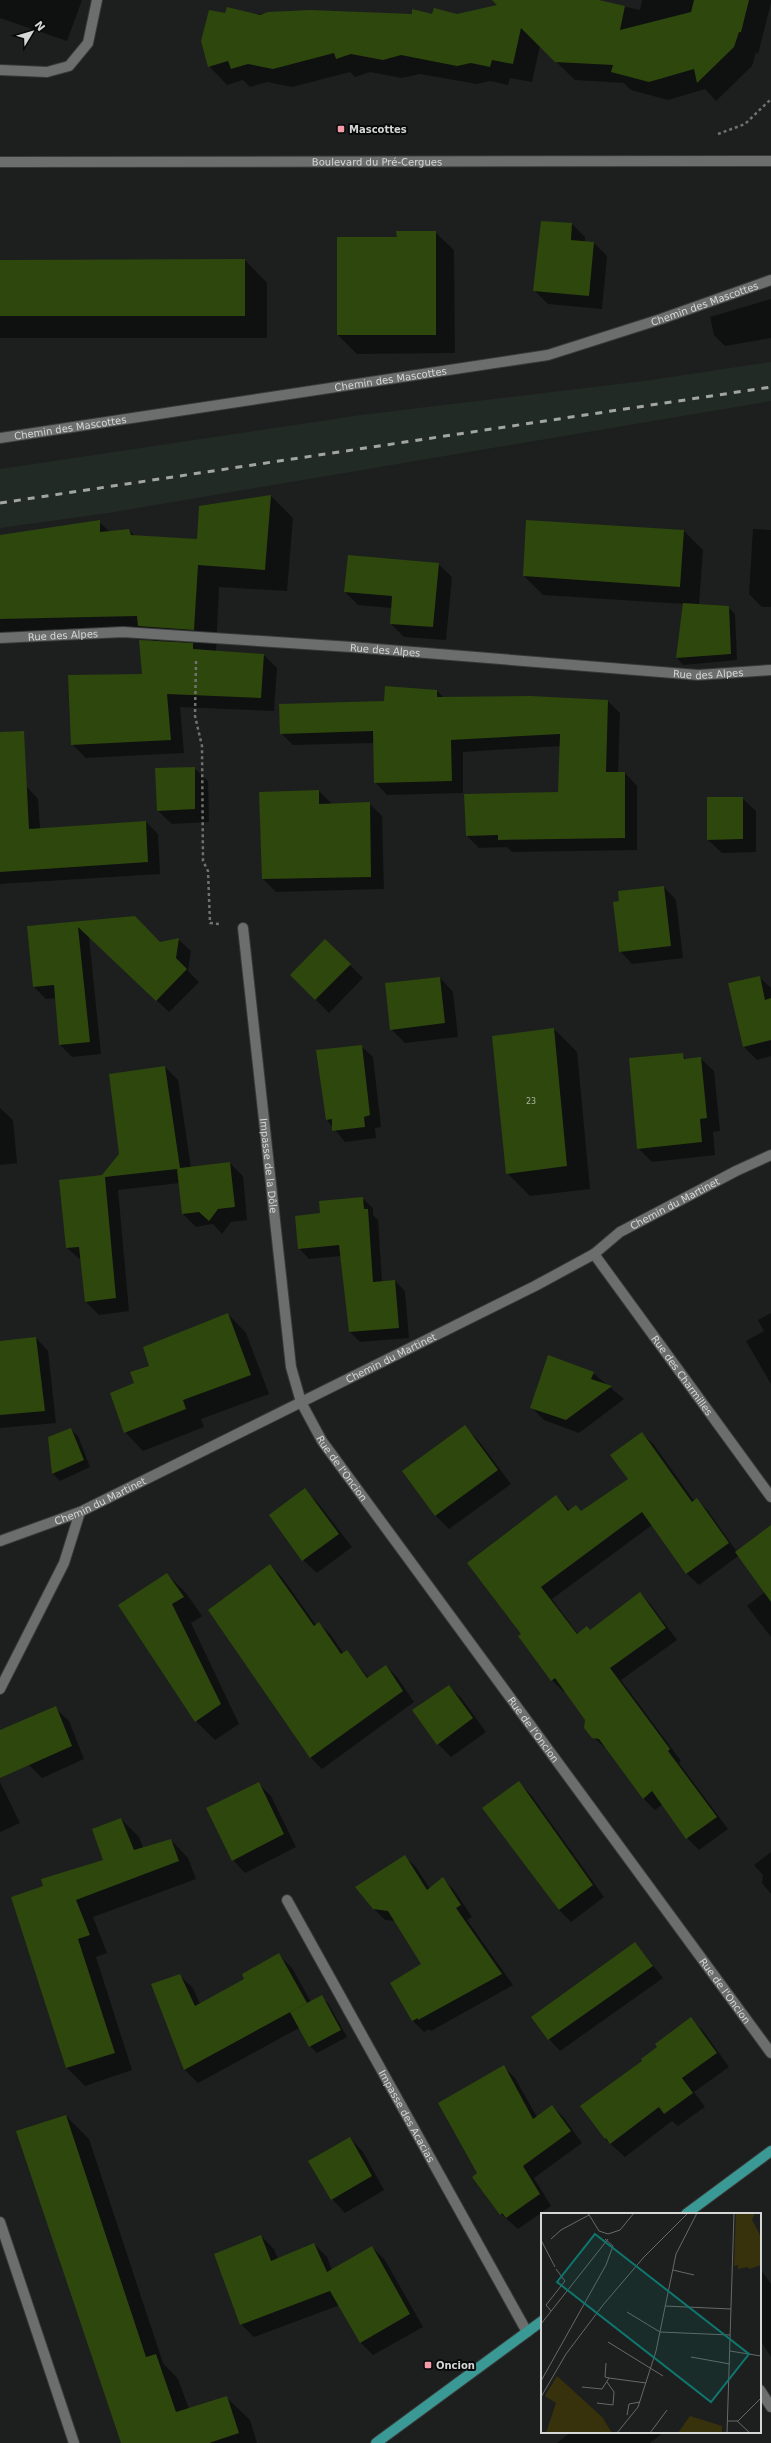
<svg xmlns="http://www.w3.org/2000/svg" width="771" height="2443" viewBox="0 0 771 2443" font-family="'DejaVu Sans',sans-serif">
	<rect width="100%" height="100%" fill="#1d1f1e"/>
	<!-- built -->
	<polygon fill="#212a25" points="771,362 771,401 108,513 0,528 0,469 361,415 644,381"/>
	<!-- shadow -->
	<g fill="#0007">
		<polygon points="0,0 82,0 67,41 0,18"/>
		<polygon points="512,0 595,0 640,10 642,0 771,0 771,3 758,54 756,52 752,66 716,101 705,89 668,100 631,90 624,83 575,80 540,46 532,82 510,78 508,85 490,81 477,84 420,74 402,78 370,72 355,77 350,72 292,87 267,82 250,87 243,80 227,85 209,66 226,14 457,15 512,3"/>
		<polygon points="572,224 585,237 585,242 594,243 607,256 602,309 548,304 534,290"/>
		<polygon points="435,232 454,250 455,353 357,354 338,335 398,238"/>
		<polygon points="245,260 267,283 267,338 0,338 0,261"/>
		<polygon points="771,299 771,338 725,346 714,335 710,317"/>
		<polygon points="271,496 293,518 287,591 219,587 216,651 264,655 277,668 274,711 180,707 184,753 86,758 72,744 143,675 154,642 150,637 0,641 0,536 99,522 110,532 129,530 136,537 198,540 200,507"/>
		<polygon points="753,529 771,530 771,607 762,607 749,594"/>
		<polygon points="684,531 703,550 699,605 728,607 735,614 737,660 683,665 677,658 684,604 543,595 524,576"/>
		<polygon points="438,564 452,577 446,640 404,637 391,624 392,608 358,605 345,592"/>
		<polygon points="437,691 444,698 608,701 620,713 618,773 625,773 637,786 637,850 512,852 507,847 479,848 467,836 559,793 561,746 463,752 463,793 387,795 375,782 374,743 293,745 281,733 385,702"/>
		<polygon points="194,768 208,781 209,822 172,824 158,811"/>
		<polygon points="26,786 38,799 40,829 146,822 158,834 160,874 0,884 0,788"/>
		<polygon points="319,791 332,804 369,803 382,816 384,889 276,892 263,879"/>
		<polygon points="742,798 756,811 756,852 722,853 708,840"/>
		<polygon points="664,887 676,900 683,958 632,964 620,951 620,902"/>
		<polygon points="135,917 160,943 179,940 191,951 188,971 199,982 169,1012 89,937 101,1054 72,1057 60,1045 56,998 46,999 34,987 28,926"/>
		<polygon points="325,940 363,978 329,1013 291,975"/>
		<polygon points="759,977 771,988 771,1056 757,1060 744,1047"/>
		<polygon points="440,978 453,992 458,1037 405,1043 391,1029"/>
		<polygon points="554,1029 577,1052 590,1189 530,1196 507,1173"/>
		<polygon points="361,1046 373,1057 381,1127 375,1128 376,1138 345,1142 327,1120"/>
		<polygon points="682,1054 687,1060 700,1058 714,1071 720,1131 713,1132 715,1155 652,1162 638,1148"/>
		<polygon points="165,1067 178,1080 191,1168 230,1163 243,1176 247,1220 231,1222 222,1234 213,1224 196,1227 183,1214 180,1183 118,1190 129,1311 99,1315 86,1302 82,1261 67,1248 60,1181 102,1176 120,1155"/>
		<polygon points="0,1108 13,1120 17,1163 0,1165"/>
		<polygon points="362,1198 373,1208 373,1215 378,1220 382,1282 395,1281 405,1291 409,1338 360,1342 350,1332 341,1256 309,1259 299,1248"/>
		<polygon points="771,1313 771,1384 746,1341 764,1331 758,1320"/>
		<polygon points="228,1314 246,1333 269,1394 201,1419 204,1427 143,1451 125,1432 135,1383 151,1367"/>
		<polygon points="36,1338 48,1351 56,1423 0,1428 0,1342"/>
		<polygon points="593,1373 624,1399 579,1433 544,1420 531,1407"/>
		<polygon points="465,1427 478,1440 511,1484 449,1529 436,1516 403,1471"/>
		<polygon points="71,1430 78,1436 90,1467 60,1481 53,1474 49,1438"/>
		<polygon points="642,1433 654,1445 694,1501 697,1499 708,1511 737,1552 771,1528 771,1637 747,1606 765,1592 738,1556 699,1585 687,1574 652,1525 552,1599 578,1634 591,1631 640,1593 651,1605 677,1640 621,1680 681,1761 679,1763 728,1829 699,1850 687,1838 663,1804 655,1810 643,1798 608,1750 593,1737 586,1719 565,1691 564,1692 552,1680 522,1634 556,1496 570,1511 576,1506 582,1512 629,1479"/>
		<polygon points="305,1490 318,1503 352,1547 317,1573 303,1560"/>
		<polygon points="270,1565 281,1576 316,1625 319,1623 330,1634 344,1654 347,1652 369,1678 386,1666 397,1677 414,1702 322,1769 311,1758 210,1610"/>
		<polygon points="167,1574 186,1593 202,1616 191,1623 239,1724 215,1740 196,1721 120,1605"/>
		<polygon points="449,1686 462,1699 486,1732 451,1757 438,1744"/>
		<polygon points="55,1708 69,1721 84,1759 42,1778 29,1765"/>
		<polygon points="0,1782 20,1823 0,1832"/>
		<polygon points="258,1783 271,1796 296,1847 245,1873 233,1860"/>
		<polygon points="519,1783 531,1795 604,1897 571,1922 559,1910"/>
		<polygon points="121,1819 139,1837 143,1848 171,1840 188,1858 196,1879 93,1917 107,1953 96,1957 132,2070 85,2086 67,2068 12,1897 44,1886 104,1860"/>
		<polygon points="771,1852 771,1894 762,1883 763,1875 754,1865"/>
		<polygon points="404,1856 416,1867 430,1889 443,1879 454,1890 472,1917 467,1920 513,1985 431,2031 429,2029 424,2032 412,2020 423,1964 396,1921 385,1920 373,1908"/>
		<polygon points="635,1943 663,1978 560,2051 549,2039"/>
		<polygon points="279,1955 292,1968 311,2002 321,1997 328,2003 347,2037 317,2053 310,2046 299,2028 198,2083 185,2070 153,1985 179,1975 193,1988 200,2004 246,1980"/>
		<polygon points="691,2019 704,2032 729,2067 694,2092 705,2107 678,2126 672,2121 625,2157 605,2139 643,2061"/>
		<polygon points="504,2067 515,2078 537,2117 552,2106 564,2118 582,2143 534,2178 551,2206 518,2229 501,2214 479,2173"/>
		<polygon points="66,2116 89,2139 163,2363 178,2379 189,2409 226,2397 250,2420 257,2443 123,2443 18,2132"/>
		<polygon points="350,2138 363,2152 384,2190 345,2213 332,2199"/>
		<polygon points="261,2236 274,2249 278,2259 314,2244 327,2257 332,2270 372,2247 385,2260 423,2327 373,2355 360,2342 340,2305 254,2337 241,2324"/>
		<polygon points="760,2268 771,2284 771,2357 760,2340"/>
		<polygon points="571,2432 664,2432 650,2443 557,2443"/>
	</g>
	<!-- building -->
	<g fill="#2d470d">
		<polygon points="492,0 599,0 625,6 620,30 691,12 694,0 749,0 741,32 739,32 734,47 697,83 694,69 649,82 611,72 613,65 555,62 521,28 513,64 492,60 490,67 471,63 457,66 401,55 383,60 351,54 336,59 334,53 273,69 248,64 231,69 228,61 208,67 201,41 209,10 225,13 227,7 260,15 268,12 310,10 412,14 412,9 432,14 434,8 457,14 497,5"/>
		<polygon points="541,221 572,223 571,240 594,242 589,296 533,291"/>
		<polygon points="396,231 436,231 436,335 337,335 337,237 397,237"/>
		<polygon points="245,259 245,316 0,316 0,260"/>
		<polygon points="271,495 265,570 198,565 194,630 138,626 137,616 0,619 0,535 100,520 100,532 129,529 131,535 197,539 199,506"/>
		<polygon points="526,520 684,530 680,587 523,576"/>
		<polygon points="348,555 439,563 433,627 390,624 392,596 344,592"/>
		<polygon points="683,603 729,606 731,654 676,658"/>
		<polygon points="139,640 193,643 193,649 264,654 261,698 167,694 171,740 71,745 68,675 142,674"/>
		<polygon points="385,686 437,690 437,697 531,696 608,700 606,772 625,772 625,838 498,840 498,835 466,836 464,794 558,792 560,734 451,740 452,781 374,783 373,731 280,734 279,704 384,701"/>
		<polygon points="24,731 29,829 146,821 148,862 0,872 0,732"/>
		<polygon points="195,767 195,809 157,811 155,768"/>
		<polygon points="319,790 319,804 370,802 371,877 262,879 259,792"/>
		<polygon points="707,797 743,797 743,839 707,840"/>
		<polygon points="664,886 671,946 619,952 613,902 619,901 618,891"/>
		<polygon points="135,916 160,942 179,938 176,958 187,969 156,1001 78,927 90,1042 59,1045 54,985 33,987 27,926"/>
		<polygon points="325,939 351,964 315,1000 290,975"/>
		<polygon points="760,976 765,1000 771,998 771,1040 743,1047 728,983"/>
		<polygon points="440,977 445,1023 390,1030 385,983"/>
		<polygon points="554,1028 567,1166 506,1174 492,1036"/>
		<polygon points="362,1045 370,1115 364,1117 365,1127 332,1131 332,1119 326,1120 316,1050"/>
		<polygon points="683,1053 684,1059 701,1057 707,1118 700,1119 702,1142 637,1149 629,1058"/>
		<polygon points="165,1066 180,1168 230,1162 235,1207 218,1209 209,1221 199,1212 182,1214 177,1169 105,1177 116,1298 85,1302 79,1247 66,1248 59,1180 102,1175 119,1154 109,1074"/>
		<polygon points="363,1197 364,1209 368,1209 373,1282 395,1280 399,1328 349,1332 339,1245 298,1249 295,1216 320,1213 319,1201"/>
		<polygon points="228,1313 251,1375 183,1400 186,1409 124,1433 110,1393 134,1383 130,1372 149,1366 143,1347"/>
		<polygon points="36,1337 45,1411 0,1415 0,1341"/>
		<polygon points="548,1355 594,1372 591,1379 612,1386 566,1420 530,1408"/>
		<polygon points="465,1425 498,1470 435,1516 402,1471"/>
		<polygon points="71,1428 84,1460 52,1474 48,1437"/>
		<polygon points="642,1432 692,1502 697,1498 729,1543 686,1574 642,1512 541,1587 577,1634 587,1626 590,1630 640,1592 666,1628 610,1668 670,1749 668,1751 717,1817 686,1839 652,1791 643,1799 599,1739 592,1738 584,1728 585,1720 555,1678 551,1681 518,1636 521,1634 467,1563 556,1495 568,1511 576,1505 581,1511 628,1479 610,1455"/>
		<polygon points="305,1488 339,1534 302,1561 269,1515"/>
		<polygon points="771,1525 771,1602 735,1552"/>
		<polygon points="270,1564 314,1626 319,1622 341,1654 347,1650 367,1678 386,1665 403,1691 310,1758 208,1610"/>
		<polygon points="167,1573 184,1597 172,1604 221,1704 195,1722 118,1605"/>
		<polygon points="449,1685 473,1718 437,1745 412,1710"/>
		<polygon points="56,1706 72,1746 0,1778 0,1730"/>
		<polygon points="519,1781 593,1885 559,1910 482,1808"/>
		<polygon points="259,1782 284,1834 232,1861 206,1808"/>
		<polygon points="121,1818 134,1850 171,1839 179,1861 76,1900 90,1935 78,1939 115,2053 66,2068 11,1897 43,1886 41,1879 103,1860 92,1829"/>
		<polygon points="405,1855 427,1890 443,1877 461,1905 456,1908 502,1974 418,2020 418,2018 412,2021 390,1983 421,1964 388,1911 373,1909 355,1887"/>
		<polygon points="635,1942 653,1966 548,2040 531,2017"/>
		<polygon points="279,1953 307,2003 184,2070 151,1984 180,1974 195,2006 244,1979 242,1974"/>
		<polygon points="322,1995 341,2030 309,2047 290,2012"/>
		<polygon points="691,2017 717,2053 682,2078 693,2093 664,2114 659,2107 610,2144 606,2138 605,2139 580,2106 642,2061 641,2059 657,2047 655,2044"/>
		<polygon points="504,2065 533,2119 552,2105 571,2131 523,2166 540,2194 506,2218 502,2213 500,2215 472,2177 477,2173 438,2103"/>
		<polygon points="66,2115 146,2357 156,2354 176,2412 227,2396 239,2433 209,2443 121,2443 16,2131"/>
		<polygon points="350,2137 372,2176 331,2200 308,2161"/>
		<polygon points="261,2235 271,2261 314,2243 327,2272 372,2246 410,2314 360,2343 330,2291 240,2325 214,2254"/>
	</g>
	<g fill="none" stroke-linecap="round" stroke-linejoin="round">
		<defs>
			<g id="minor">
				<polyline points="0,70 47,72 69,66 88,43 97,0"/>
				<path id="s1" d="M0,162l771,-1"/>
				<path id="s2" d="M0,438l548,-83 113,-36 110,-39"/>
				<path id="s3" d="M0,638l123,-6 228,15 347,28 73,-5"/>
				<path id="s4" d="M243,928l48,439 10,35 21,39 449,612"/>
				<path id="s5" d="M594,1254l177,243"/>
				<path id="s6" d="M0,1541l80,-29 455,-226 59,-32 26,-22 116,-61 35,-16"/>
				<polyline points="0,1689 64,1563 80,1512"/>
				<path id="s7" d="M287,1900l240,432"/>
				<polyline points="0,2222 74,2443"/>
				<polyline points="760,2390 771,2407"/>
			</g>
			<g id="major">
				<polyline points="686,2214 771,2151"/>
				<polyline points="376,2443 542,2321"/>
			</g>
		</defs>
		<!-- minor casing -->
		<use href="#minor" stroke="#383a39" stroke-width="12"/>
		<!-- major casing -->
		<use href="#major" stroke="#383a39" stroke-width="12"/>
		<!-- path -->
		<g stroke="#707271" stroke-width="2.5" stroke-dasharray="3 3" stroke-linecap="butt">
			<polyline points="718,134 745,124 771,99"/>
			<polyline points="196,661 195,716 202,746 203,861 208,871 210,923 219,924"/>
		</g>
		<!-- minor -->
		<use href="#minor" stroke="#6b6e6c" stroke-width="10"/>
		<!-- major -->
		<use href="#major" stroke="#3a9995" stroke-width="10"/>
		<!-- rail -->
		<polyline stroke="#a3a5a4" stroke-width="3" stroke-dasharray="7 7" stroke-linecap="butt" points="0,503 771,387"/>
	</g>
	<!-- markers -->
	<g fill="#f39aa9" stroke="#080908" stroke-width="1.5">
		<rect x="337" y="125" width="8" height="8" rx="2"/>
		<rect x="424" y="2361" width="8" height="8" rx="2"/>
	</g>
	<g text-anchor="middle" dominant-baseline="central" stroke-width="4" stroke-linejoin="round" paint-order="stroke">
		<!-- number labels -->
		<g font-size="8" fill="#abb3a4">
			<text x="531" y="1101">23</text>
		</g>
		<!-- poi labels -->
		<g font-size="10" font-weight="bold" fill="#d5d7d6" stroke="#080908" text-anchor="start">
			<text x="349" y="129">Mascottes</text>
			<text x="436" y="2365">Oncion</text>
		</g>
		<!-- street labels -->
		<g font-size="10" fill="#d5d7d6" stroke="#080908">
			<text stroke="none"><textPath href="#s1" startOffset="377">Boulevard du Pré-Cergues</textPath></text>
			<text stroke="none"><textPath href="#s2" startOffset="719">Chemin des Mascottes</textPath></text>
			<text stroke="none"><textPath href="#s2" startOffset="395">Chemin des Mascottes</textPath></text>
			<text stroke="none"><textPath href="#s2" startOffset="71">Chemin des Mascottes</textPath></text>
			<text stroke="none"><textPath href="#s3" startOffset="63">Rue des Alpes</textPath></text>
			<text stroke="none"><textPath href="#s3" startOffset="386">Rue des Alpes</textPath></text>
			<text stroke="none"><textPath href="#s3" startOffset="710">Rue des Alpes</textPath></text>
			<text stroke="none"><textPath href="#s4" startOffset="239">Impasse de la Dôle</textPath></text>
			<text stroke="none"><textPath href="#s6" startOffset="756">Chemin du Martinet</textPath></text>
			<text stroke="none"><textPath href="#s6" startOffset="432">Chemin du Martinet</textPath></text>
			<text stroke="none"><textPath href="#s5" startOffset="150">Rue des Charmilles</textPath></text>
			<text stroke="none"><textPath href="#s4" startOffset="556">Rue de l'Oncion</textPath></text>
			<text stroke="none"><textPath href="#s6" startOffset="108">Chemin du Martinet</textPath></text>
			<text stroke="none"><textPath href="#s4" startOffset="880">Rue de l'Oncion</textPath></text>
			<text stroke="none"><textPath href="#s4" startOffset="1204">Rue de l'Oncion</textPath></text>
			<text stroke="none"><textPath href="#s7" startOffset="247">Impasse des Acacias</textPath></text>
		</g>
	</g>
	<!-- overview -->
	<g transform="translate(541 2213)">
		<rect width="220" height="220" fill="#1d1f1e"/>
		<path d="M195,0h19l-3,7 9,17v28l-12,4 -1,-2 -10,2v-4l-4,1zM16,163l45,41 10,16h-66l10,-30 -11,-7zM149,203l32,10v7h-44z" fill="#38320c"/>
		<path fill="none" stroke="#676968" stroke-width="1" d="M47,0l11,18 9,3 12,-4 14,-17M10,26l10,-9 28,-15M0,27l14,27M132,57l21,5M124,93l66,3M10,98l-5,-6 19,-24 -9,-12M86,99l33,20 70,3M0,111l67,-85M67,129l55,34M189,138l31,5M150,144l39,7M65,150l-1,14 4,1M0,168l65,-116 7,-19 -8,-7M41,174l20,2 7,-11 37,5M0,184l25,-43 37,-49 41,-48 44,-44M56,190l16,2 1,-13 -7,-10M86,202l2,-11 11,-2M187,208h10l23,-23M196,208l13,12M76,220l21,-26 18,-56 20,-97 21,-41M109,220l17,-23M186,220l7,-220"/>
		<path fill="#0f766e" fill-opacity="0.15" stroke="#0f766e" stroke-width="2" d="M54,21l154,120 -38,48 -154,-120z"/>
		<rect width="220" height="220" fill="none" stroke="#d5d7d6" stroke-width="2"/>
	</g>
	<!-- north arrow -->
	<g transform="translate(32 32) rotate(52)" stroke="#080908" stroke-width="3" paint-order="stroke">
	<path d="M0-3L7 15L0 10L-7 15Z" fill="#d5d7d6"/>
	<text y="-6" font-size="11" font-weight="bold" text-anchor="middle" fill="#d5d7d6">N</text>
	</g>
</svg>
